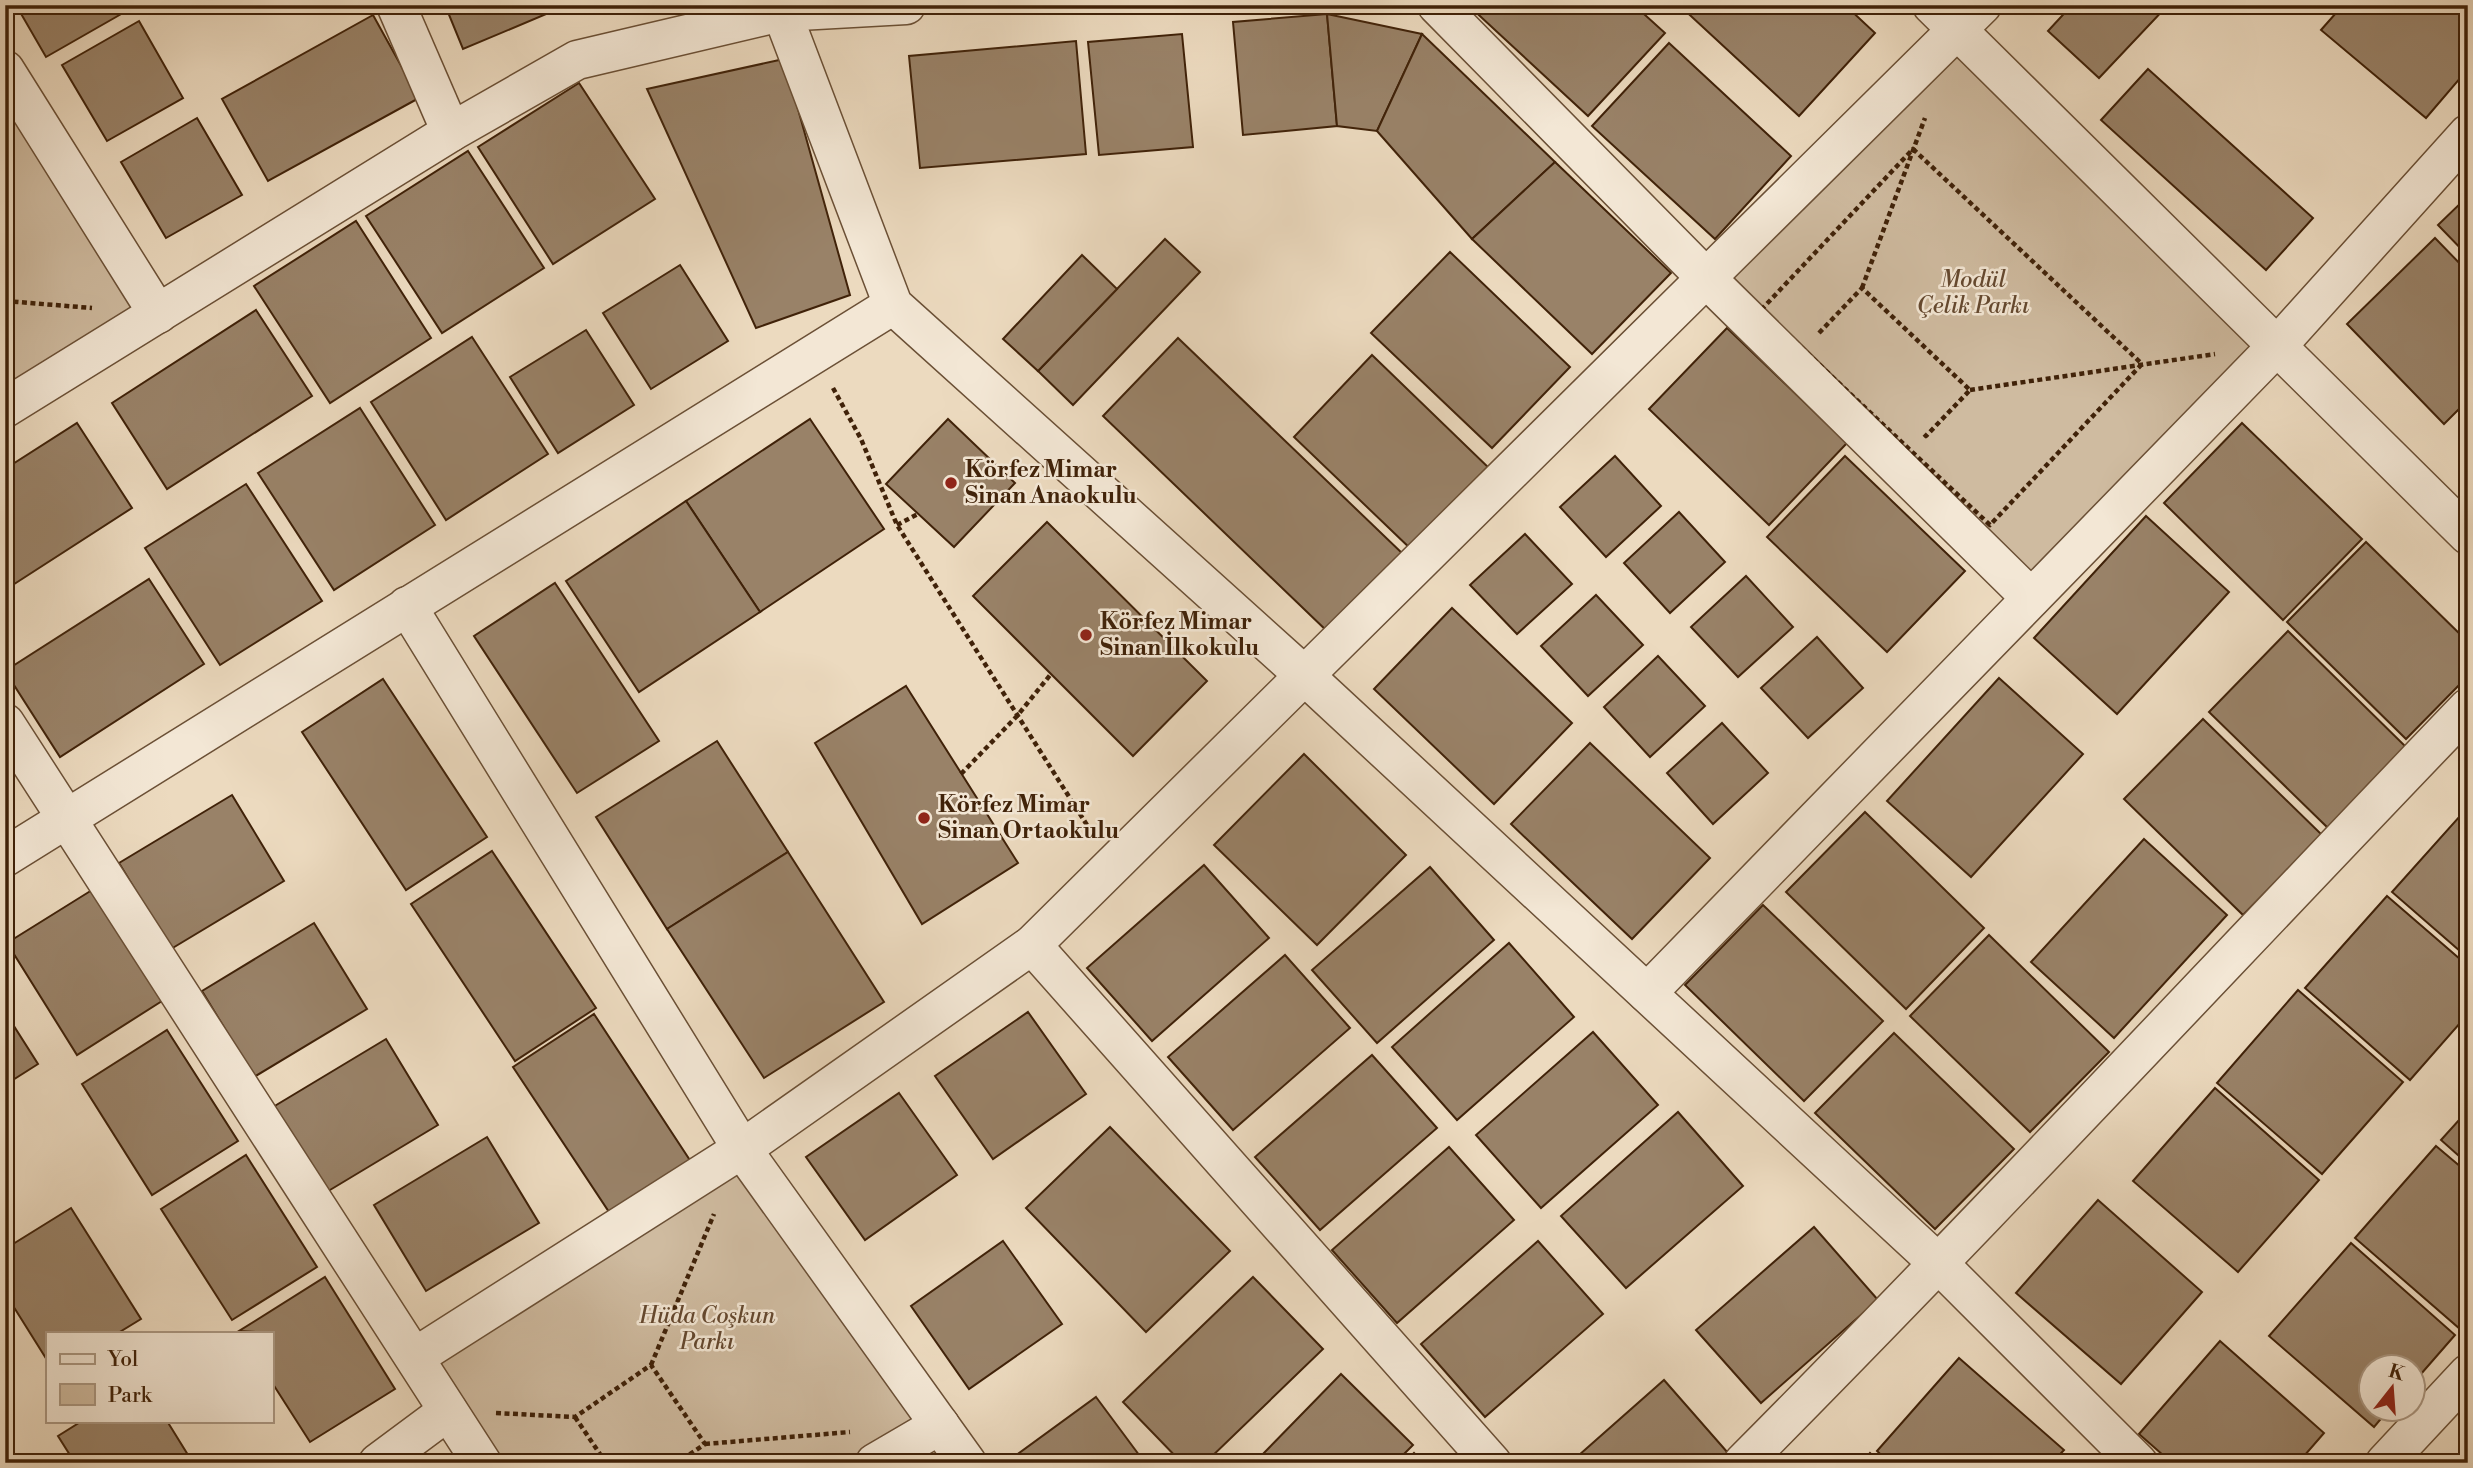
<svg xmlns="http://www.w3.org/2000/svg" width="2473" height="1468" viewBox="0 0 2473 1468" font-family="'Libre Bodoni',serif">
	<rect width="100%" height="100%" fill="#ecdabf"/>
	<filter id="stains"><feTurbulence type="fractalNoise" baseFrequency=".00286" numOctaves="4"/><feColorMatrix values="0 0 0 0 .2 0 0 0 0 .09 0 0 0 0 .02 0 0 0 .5 -.17"/></filter>
	<radialGradient id="worn" r=".72"><stop offset=".6" stop-color="#630" stop-opacity="0"/><stop offset="1" stop-color="#630" stop-opacity=".3"/></radialGradient>
	<!-- green -->
	<g fill="#cfbba0" stroke="#886e54" stroke-width="2">
		<polygon points="1959,30 2278,345 2031,598 1707,279"/>
		<polygon points="5,70 158,314 5,408"/>
		<polygon points="742,1149 940,1425 875,1463 482,1463 415,1357"/>
	</g>
	<!-- building -->
	<g fill="#998268" stroke="#402209" stroke-width="2">
		<polygon points="16,5 118,5 123,13 46,57"/>
		<polygon points="445,5 548,5 551,12 463,49"/>
		<polygon points="1468,5 1634,5 1665,33 1588,116"/>
		<polygon points="1679,5 1845,5 1875,33 1799,116"/>
		<polygon points="2072,5 2168,5 2099,78 2048,31"/>
		<polygon points="2343,5 2468,5 2468,69 2426,118 2321,30"/>
		<polygon points="1327,14 1337,126 1243,135 1233,22"/>
		<polygon points="1327,14 1422,34 1377,131 1337,126"/>
		<polygon points="373,15 419,98 268,181 222,99"/>
		<polygon points="139,21 183,98 107,141 62,65"/>
		<polygon points="1182,34 1193,147 1099,155 1088,42"/>
		<polygon points="1422,34 1555,162 1472,239 1377,131"/>
		<polygon points="1076,41 1086,154 920,168 909,56"/>
		<polygon points="1669,43 1791,156 1715,239 1592,126"/>
		<polygon points="784,59 850,295 756,328 647,89"/>
		<polygon points="2148,69 2313,218 2266,270 2101,120"/>
		<polygon points="579,83 655,199 553,264 478,147"/>
		<polygon points="197,118 242,195 166,238 121,162"/>
		<polygon points="468,151 544,268 442,333 366,216"/>
		<polygon points="1555,162 1671,273 1592,354 1472,239"/>
		<polygon points="2468,196 2468,256 2438,225"/>
		<polygon points="356,221 431,338 330,403 254,286"/>
		<polygon points="2435,238 2468,272 2468,400 2444,424 2347,324"/>
		<polygon points="1165,239 1200,272 1073,405 1038,371"/>
		<polygon points="1450,252 1570,367 1492,448 1371,333"/>
		<polygon points="1082,255 1117,289 1038,371 1003,339"/>
		<polygon points="680,265 728,341 651,389 603,313"/>
		<polygon points="256,310 312,396 167,489 112,403"/>
		<polygon points="1727,328 1847,443 1769,525 1649,409"/>
		<polygon points="586,330 634,405 558,453 510,377"/>
		<polygon points="472,337 548,454 446,520 371,402"/>
		<polygon points="1178,338 1404,555 1329,633 1103,416"/>
		<polygon points="1372,355 1492,471 1414,552 1294,437"/>
		<polygon points="360,408 435,525 334,590 258,473"/>
		<polygon points="810,419 884,529 760,612 686,501"/>
		<polygon points="948,419 1015,483 954,547 886,484"/>
		<polygon points="77,423 132,508 5,590 5,469"/>
		<polygon points="2242,423 2362,539 2283,620 2164,503"/>
		<polygon points="1615,456 1661,506 1606,557 1560,507"/>
		<polygon points="1845,456 1965,571 1887,652 1767,537"/>
		<polygon points="246,484 322,601 220,665 145,548"/>
		<polygon points="686,501 760,612 639,692 566,581"/>
		<polygon points="1679,512 1725,562 1670,613 1624,563"/>
		<polygon points="2146,516 2229,592 2117,714 2034,638"/>
		<polygon points="1047,522 1207,681 1133,756 973,596"/>
		<polygon points="1525,534 1572,584 1517,634 1470,585"/>
		<polygon points="2366,542 2468,642 2468,676 2406,739 2287,622"/>
		<polygon points="1746,576 1793,627 1738,677 1691,627"/>
		<polygon points="149,579 204,664 60,757 5,671"/>
		<polygon points="555,583 659,741 577,793 474,636"/>
		<polygon points="1596,595 1643,645 1588,696 1541,646"/>
		<polygon points="1452,608 1572,723 1494,804 1374,689"/>
		<polygon points="2288,631 2407,748 2328,828 2209,712"/>
		<polygon points="1817,637 1863,688 1808,738 1761,688"/>
		<polygon points="1658,656 1705,706 1650,757 1604,707"/>
		<polygon points="1999,678 2083,754 1971,877 1887,801"/>
		<polygon points="383,679 487,837 406,890 302,732"/>
		<polygon points="906,686 1018,863 922,924 815,743"/>
		<polygon points="2203,719 2322,835 2243,915 2124,799"/>
		<polygon points="1722,723 1768,773 1713,824 1667,773"/>
		<polygon points="717,741 788,852 667,929 596,817"/>
		<polygon points="1590,743 1710,858 1632,939 1511,824"/>
		<polygon points="1304,754 1406,855 1317,945 1214,845"/>
		<polygon points="232,795 284,881 171,949 119,863"/>
		<polygon points="2468,807 2468,958 2392,892"/>
		<polygon points="1865,812 1984,928 1906,1009 1786,892"/>
		<polygon points="2144,839 2227,915 2114,1038 2031,962"/>
		<polygon points="492,851 596,1008 515,1061 411,904"/>
		<polygon points="788,852 884,1002 764,1078 667,929"/>
		<polygon points="1204,865 1269,938 1152,1041 1087,968"/>
		<polygon points="1430,867 1494,940 1377,1043 1312,970"/>
		<polygon points="92,890 162,1001 77,1055 7,943"/>
		<polygon points="2387,896 2468,966 2468,1014 2410,1080 2305,988"/>
		<polygon points="1763,905 1883,1021 1804,1101 1685,985"/>
		<polygon points="314,923 367,1009 254,1077 202,991"/>
		<polygon points="1989,935 2109,1052 2030,1132 1910,1016"/>
		<polygon points="1509,943 1574,1017 1457,1120 1392,1047"/>
		<polygon points="1285,955 1350,1028 1233,1130 1168,1057"/>
		<polygon points="2298,990 2403,1082 2322,1174 2217,1083"/>
		<polygon points="5,1012 38,1064 5,1085"/>
		<polygon points="1028,1012 1086,1094 993,1159 935,1076"/>
		<polygon points="594,1014 697,1171 617,1224 513,1067"/>
		<polygon points="167,1030 238,1141 152,1195 82,1084"/>
		<polygon points="1593,1032 1658,1105 1541,1208 1476,1135"/>
		<polygon points="1894,1033 2014,1149 1935,1229 1815,1113"/>
		<polygon points="386,1039 438,1125 325,1193 273,1107"/>
		<polygon points="1372,1055 1437,1128 1320,1230 1255,1157"/>
		<polygon points="2215,1088 2319,1180 2238,1272 2133,1181"/>
		<polygon points="899,1093 957,1175 865,1240 806,1157"/>
		<polygon points="2468,1110 2468,1164 2441,1140"/>
		<polygon points="1678,1112 1743,1186 1626,1288 1561,1216"/>
		<polygon points="1110,1127 1230,1251 1146,1332 1026,1208"/>
		<polygon points="487,1137 539,1223 426,1291 374,1205"/>
		<polygon points="2436,1146 2468,1173 2468,1320 2460,1329 2355,1238"/>
		<polygon points="1449,1147 1514,1220 1397,1323 1332,1250"/>
		<polygon points="246,1155 317,1267 232,1320 161,1209"/>
		<polygon points="2098,1200 2202,1292 2121,1384 2016,1293"/>
		<polygon points="71,1208 141,1319 118,1333 47,1333 47,1360 5,1293 5,1249"/>
		<polygon points="1814,1227 1878,1300 1761,1403 1696,1330"/>
		<polygon points="1003,1241 1062,1324 969,1389 911,1306"/>
		<polygon points="1538,1241 1603,1314 1485,1417 1421,1344"/>
		<polygon points="2351,1243 2455,1335 2414,1382 2414,1366 2372,1366 2372,1408 2390,1408 2374,1427 2269,1336"/>
		<polygon points="325,1277 395,1389 310,1442 271,1381 271,1333 239,1331"/>
		<polygon points="1253,1277 1323,1349 1205,1463 1182,1463 1123,1402"/>
		<polygon points="2220,1341 2324,1433 2298,1463 2172,1463 2139,1434"/>
		<polygon points="1959,1358 2064,1450 2052,1463 1890,1463 1877,1451"/>
		<polygon points="1341,1374 1413,1445 1395,1463 1269,1463 1261,1456"/>
		<polygon points="1664,1380 1728,1453 1718,1463 1570,1463"/>
		<polygon points="1096,1397 1145,1463 1020,1463 1015,1456"/>
		<polygon points="82,1421 167,1421 193,1463 75,1463 58,1436"/>
		<polygon points="1414,1453 1424,1463 1404,1463"/>
		<polygon points="1870,1453 1881,1463 1862,1463"/>
	</g>
	<g fill="none" stroke-linecap="round" stroke-linejoin="round">
		<defs>
			<g id="minor">
				<polyline points="396,5 451,132"/>
				<polyline points="779,5 893,305 1305,676 1940,1265 2138,1463"/>
				<polyline points="1437,5 1707,279 2031,598"/>
				<polyline points="1932,5 2468,535"/>
				<polyline points="5,70 158,314"/>
				<polyline points="5,408 451,132 577,60 781,12 906,5"/>
				<polyline points="407,606 742,1149 967,1463"/>
				<polyline points="5,723 482,1463"/>
				<polyline points="5,857 893,305"/>
				<polyline points="1032,945 1492,1463"/>
				<polyline points="1647,993 2278,345 2468,134"/>
				<polyline points="415,1357 742,1149 1032,945 1982,5"/>
				<polyline points="378,1463 448,1411"/>
				<polyline points="875,1463 940,1425"/>
				<path d="M1743,1463c246,-248 483,-503 725,-755"/>
				<polyline points="2385,1463 2468,1374"/>
			</g>
		</defs>
		<!-- minor casing -->
		<use href="#minor" stroke="#6b5036" stroke-width="41"/>
		<!-- path -->
		<g stroke="#402209" stroke-width="4.5" stroke-dasharray="5 3.5" stroke-linecap="butt">
			<polygon points="1913,149 2142,364 1990,525 1761,310"/>
			<polyline points="1862,288 1925,118"/>
			<polyline points="5,301 92,308"/>
			<polyline points="1819,333 1862,288 1970,390 1926,436 1923,433"/>
			<polyline points="833,388 861,439 897,525 1092,833"/>
			<polyline points="1970,390 2215,354"/>
			<polyline points="897,525 918,514"/>
			<polyline points="961,774 1017,716 1051,674"/>
			<polyline points="651,1365 714,1214"/>
			<polyline points="496,1413 575,1417 651,1365 705,1444 677,1463"/>
			<polyline points="575,1417 606,1463"/>
			<polyline points="705,1444 850,1432"/>
		</g>
		<!-- minor -->
		<use href="#minor" stroke="#f3e7d5" stroke-width="38"/>
	</g>
	<!-- markers -->
	<g fill="#8f2418" stroke="#f3e7d5" stroke-width="2.5">
		<circle cx="951" cy="483" r="7"/>
		<circle cx="1086" cy="635" r="7"/>
		<circle cx="924" cy="818" r="7"/>
	</g>
	<g text-anchor="middle" dominant-baseline="central" stroke-width="5" stroke-linejoin="round" paint-order="stroke">
		<!-- park labels -->
		<g font-size="23" font-style="italic" fill="#64482f" stroke="#f3e7d5">
			<text x="1973" y="280">Modül<tspan x="1973" dy="26">Çelik Parkı</tspan></text>
			<text x="707" y="1316">Hüda Coşkun<tspan x="707" dy="26">Parkı</tspan></text>
		</g>
		<!-- poi labels -->
		<g font-size="23" font-weight="bold" fill="#402209" stroke="#f3e7d5" text-anchor="start">
			<text x="965" y="470">Körfez Mimar<tspan x="965" dy="26">Sinan Anaokulu</tspan></text>
			<text x="1100" y="622">Körfez Mimar<tspan x="1100" dy="26">Sinan İlkokulu</tspan></text>
			<text x="938" y="805">Körfez Mimar<tspan x="938" dy="26">Sinan Ortaokulu</tspan></text>
		</g>
	</g>
	<!-- margin -->
	<rect width="2473" height="1468" fill="none" stroke="#ecdabf" stroke-width="28"/>
	<rect x="7" y="7" width="2459" height="1454" fill="none" stroke="#402209" stroke-width="3.5"/>
	<rect x="14" y="14" width="2445" height="1440" fill="none" stroke="#402209" stroke-width="2"/>
	<!-- legend -->
	<rect x="46" y="1332" width="228" height="91" fill="#f3e7d5" stroke="#ab9883" stroke-width="2"/>
	<rect x="60" y="1354" width="35" height="10" fill="#f3e7d5" stroke="#ab9883" stroke-width="2"/>
	<text x="108" y="1366" font-size="21" fill="#402209">Yol</text>
	<rect x="60" y="1384" width="35" height="21" fill="#cfbba0" stroke="#ab9883" stroke-width="2"/>
	<text x="108" y="1402" font-size="21" fill="#402209">Park</text>
	<!-- north arrow -->
	<g transform="translate(2392 1388) rotate(17)"><circle r="33" fill="#f3e7d5" stroke="#ab9883" stroke-width="2"/>
	<path d="M0-5L12 26L0 18L-12 26Z" fill="#8f2418"/>
	<text y="-10" font-size="19" font-weight="bold" text-anchor="middle" fill="#402209">K</text>
	</g>
	<rect width="100%" height="100%" filter="url(#stains)"/>
	<rect width="100%" height="100%" fill="url(#worn)"/>
</svg>
